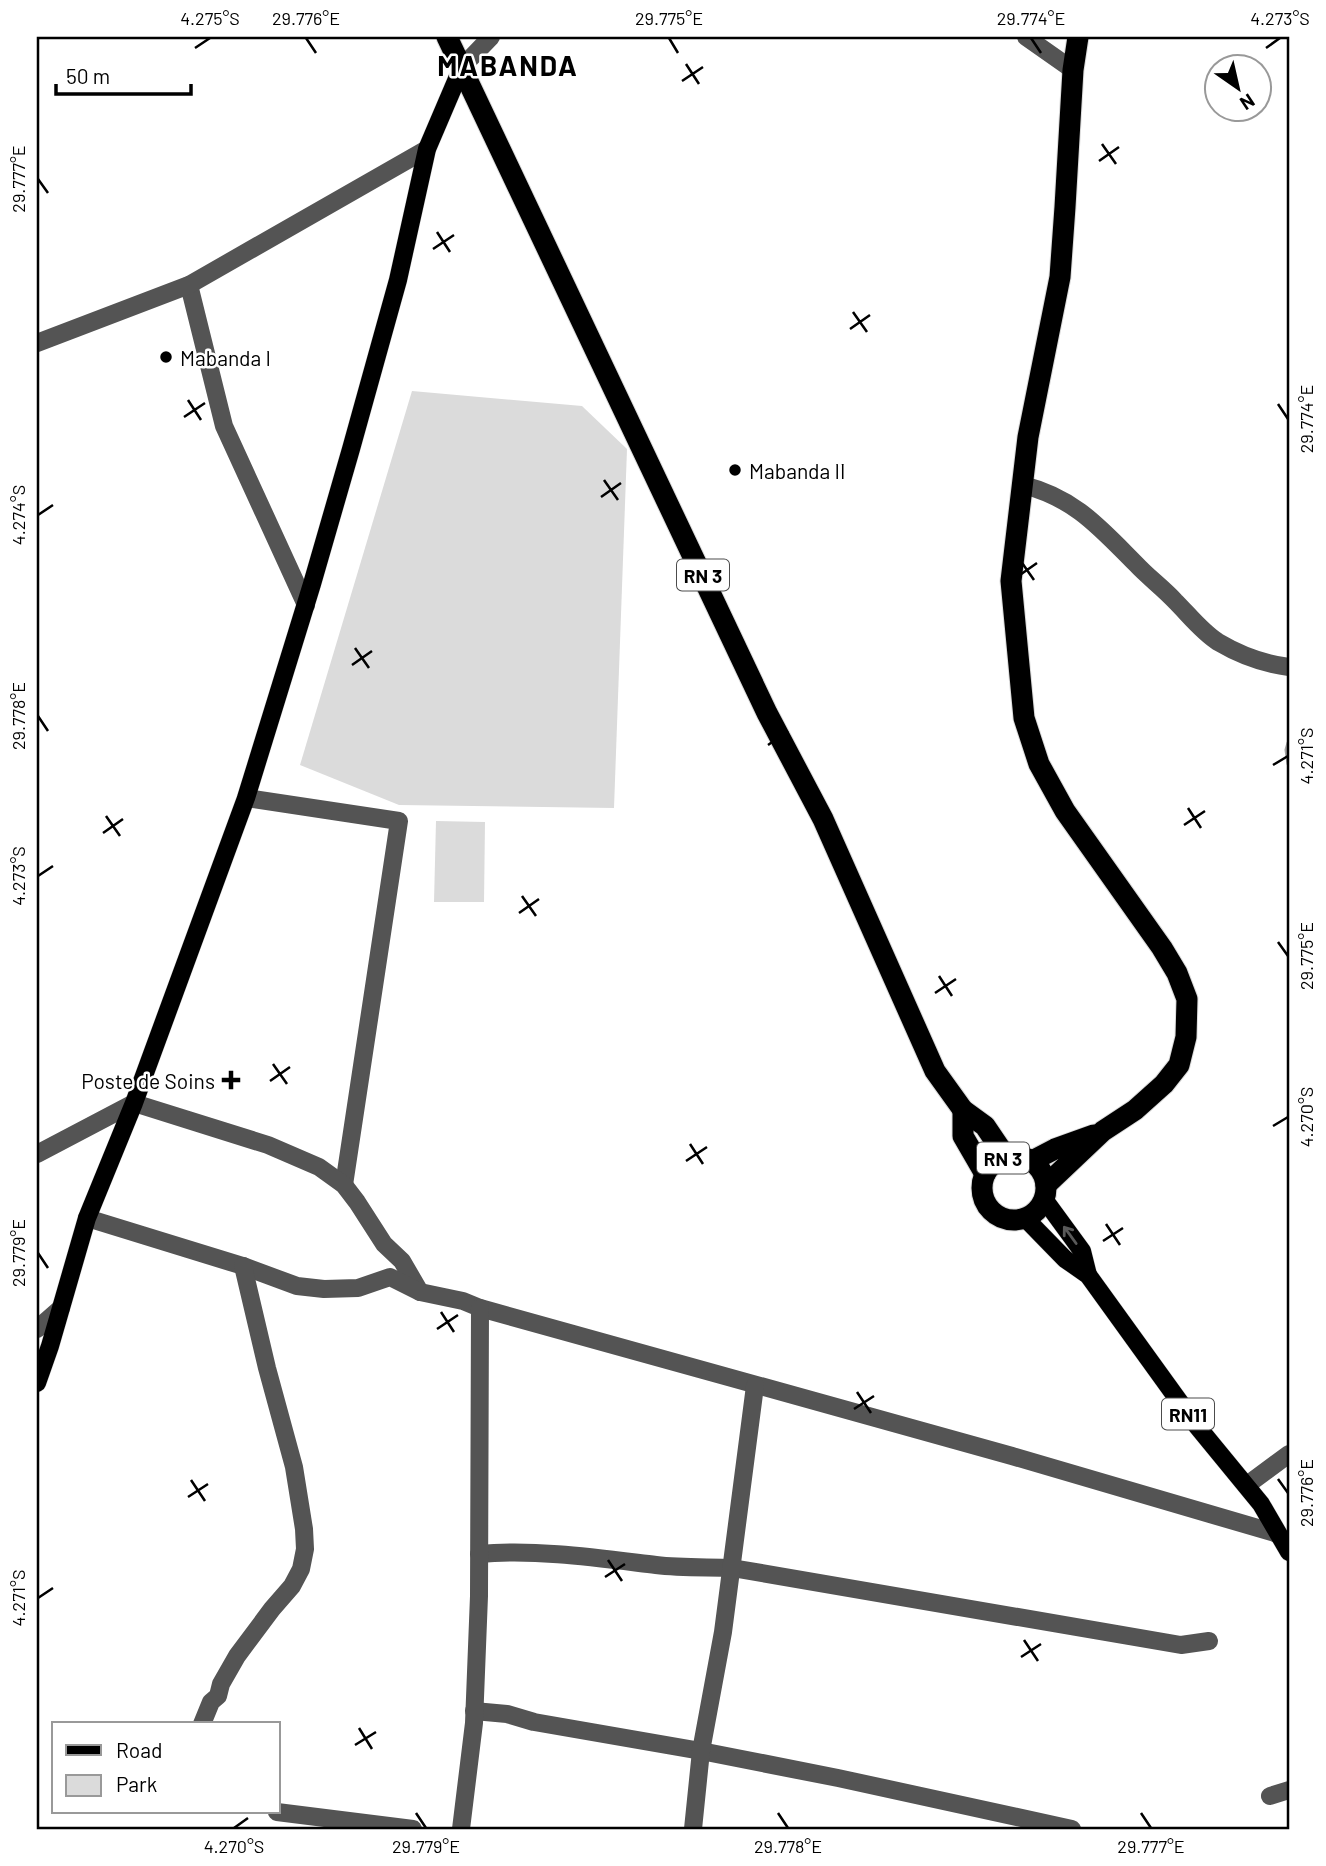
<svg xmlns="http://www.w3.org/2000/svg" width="1326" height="1866" viewBox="0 0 1326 1866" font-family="Barlow,sans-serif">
	<rect width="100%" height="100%" fill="#fff"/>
	<!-- green -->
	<g fill="#dbdbdb">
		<polygon points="412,391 582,406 627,449 614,808 399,805 300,765"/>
		<polygon points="436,821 485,822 484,902 434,902"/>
	</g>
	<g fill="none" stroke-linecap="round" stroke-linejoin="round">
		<!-- stream -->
		<polyline stroke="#a2a2a2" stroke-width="5" points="1289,743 1287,750 1289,764"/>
		<defs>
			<g id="major">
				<polyline points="1044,1199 1082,1251 1088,1275"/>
				<polyline points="1025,1218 1065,1259 1088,1275 1197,1426 1261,1504 1289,1552"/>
				<polyline points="37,1383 50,1346 87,1218 134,1103 246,798 312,584 351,449 398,280 427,149 462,67"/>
			</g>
			<g id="highway">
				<polyline points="447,37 767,713 823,819 935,1071 963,1110 985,1126 1006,1157"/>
				<polyline points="963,1110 963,1136 985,1174"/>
				<circle cx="1014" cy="1188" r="32"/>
				<polyline points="1032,1161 1055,1149 1094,1135"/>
				<polyline points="1046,1185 1103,1131 1135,1110 1164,1084 1179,1065 1186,1037 1187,999 1177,973 1162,948 1065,811 1039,764 1024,718 1011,581 1028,437 1060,277 1065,207 1073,70 1078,37"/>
			</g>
		</defs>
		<!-- major casing -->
		<use href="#major" stroke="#dbdbdb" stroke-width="19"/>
		<!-- highway casing -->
		<use href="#highway" stroke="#dbdbdb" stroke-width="23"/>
		<!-- minor -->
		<g stroke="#545454" stroke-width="18">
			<polyline points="1026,37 1073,70"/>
			<polyline points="462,67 491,37"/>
			<polyline points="189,285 224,426 306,605"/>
			<polyline points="37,343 189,285 427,149"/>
			<path d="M1023,485c52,13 77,43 113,79 12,13 27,24 39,37 14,14 27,31 43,41 22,13 47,22 71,25"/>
			<polyline points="246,798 399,821 344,1185"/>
			<polyline points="37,1154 134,1103 268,1145 319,1167 344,1185 357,1202 384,1244 402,1261 420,1292"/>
			<polyline points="87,1218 243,1266 297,1286 324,1289 358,1288 390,1277 420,1292 463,1301 480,1308 1012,1456 1278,1534"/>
			<polyline points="37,1329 61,1308"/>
			<polyline points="1247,1485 1289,1454"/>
			<path d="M479,1554c58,-5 119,4 177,11 25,3 51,2 76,3l449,77 28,-4"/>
			<polyline points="474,1711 507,1714 534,1722 701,1751 838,1778 1072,1829"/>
			<polyline points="202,1724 211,1702 218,1696 221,1684 237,1656 272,1609 292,1586 301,1569 305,1549 304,1529 294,1467 267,1368 243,1266"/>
			<polyline points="1270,1796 1289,1790"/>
			<polyline points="277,1812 413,1829"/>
			<polyline points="461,1829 474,1723 479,1596 480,1308"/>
			<polyline points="693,1829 701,1751 723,1632 755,1386"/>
		</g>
		<!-- major -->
		<use href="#major" stroke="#000" stroke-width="18"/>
		<!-- highway -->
		<use href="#highway" stroke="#000" stroke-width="21"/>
	</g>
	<!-- one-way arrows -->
	<defs><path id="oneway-shaft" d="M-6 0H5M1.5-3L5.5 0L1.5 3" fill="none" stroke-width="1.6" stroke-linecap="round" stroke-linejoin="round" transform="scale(1.75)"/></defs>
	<use stroke="#595959" href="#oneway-shaft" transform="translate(1070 1235) rotate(-126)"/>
	<!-- ticks -->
	<path fill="none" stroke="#000" stroke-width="2.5" d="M306,38l10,15M669,38l9,15M1031,38l10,15M195,48l15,-10M1266,48l14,-10M686,64l13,20M682,81l21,-14M1102,144l14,20M1099,161l20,-14M38,179l10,14M437,232l13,20M433,249l21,-14M853,312l14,20M850,329l20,-14M188,400l13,20M1278,404l10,15M184,417l21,-14M604,480l14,20M601,497l20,-14M38,515l15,-10M1020,560l14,20M1017,577l20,-14M355,648l14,20M352,665l20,-14M38,716l10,15M771,728l14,20M768,745l20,-14M1273,765l15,-9M1188,808l13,20M106,816l14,20M1184,825l21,-14M103,833l20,-14M38,876l15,-10M522,896l14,20M519,913l20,-14M1278,942l10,14M939,976l13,20M935,993l21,-14M273,1064l14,20M270,1081l20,-14M1273,1126l15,-9M690,1144l13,20M686,1161l21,-14M1106,1224l14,21M1103,1241l20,-13M38,1253l10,15M441,1312l13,20M437,1329l21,-14M857,1392l14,21M854,1409l20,-13M1278,1479l10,14M191,1480l14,21M188,1497l20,-13M608,1560l14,21M605,1577l20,-13M38,1598l15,-10M1024,1640l14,21M1021,1657l20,-13M359,1728l13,21M355,1745l21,-13M416,1813l10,15M778,1813l10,15M1141,1813l10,15M234,1828l14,-10"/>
	<!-- markers -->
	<g fill="#000" stroke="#fff" stroke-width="2.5">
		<circle cx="166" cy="357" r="7"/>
		<circle cx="735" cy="470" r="7"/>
		<path d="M227.5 1069.5h7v7h7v7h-7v7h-7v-7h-7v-7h7z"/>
	</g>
	<g text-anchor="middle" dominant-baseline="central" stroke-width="5" stroke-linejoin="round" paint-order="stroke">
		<!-- shield labels -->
		<g fill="#fff" stroke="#4c4c4c" stroke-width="2">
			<rect x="677" y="559.5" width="52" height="31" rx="5"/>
			<rect x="977" y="1142.5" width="52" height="31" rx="5"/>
			<rect x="1162" y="1398.5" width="52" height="31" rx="5"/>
		</g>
		<g font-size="19" font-weight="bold" fill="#000">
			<text x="703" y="575">RN 3</text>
			<text x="1003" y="1158">RN 3</text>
			<text x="1188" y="1414">RN11</text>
		</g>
		<!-- poi labels -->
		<g font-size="21" fill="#000" stroke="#fff" text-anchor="start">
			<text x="180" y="357">Mabanda I</text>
			<text x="749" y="470">Mabanda II</text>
			<text x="215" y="1080" text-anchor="end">Poste de Soins</text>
		</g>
		<!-- district labels -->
		<g font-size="28" font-weight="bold" letter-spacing="2" fill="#000" stroke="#fff">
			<text x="508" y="65">MABANDA</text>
		</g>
	</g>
	<!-- border -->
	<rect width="1326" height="1866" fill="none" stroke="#ffffff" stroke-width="77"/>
	<!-- legend -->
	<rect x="52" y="1722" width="228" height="91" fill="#ffffff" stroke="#999999" stroke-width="2"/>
	<rect x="66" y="1745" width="35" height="10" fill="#000000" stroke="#999999" stroke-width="2"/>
	<text x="116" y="1758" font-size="21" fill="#000000">Road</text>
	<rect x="66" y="1775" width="35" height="21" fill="#dbdbdb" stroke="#999999" stroke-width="2"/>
	<text x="116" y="1792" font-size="21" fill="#000000">Park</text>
	<!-- north arrow -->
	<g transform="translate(1238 88) rotate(146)"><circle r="33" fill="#ffffff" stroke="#999999" stroke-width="2"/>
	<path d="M0-5L12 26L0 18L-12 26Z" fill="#000000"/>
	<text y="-10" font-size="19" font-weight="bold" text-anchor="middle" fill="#000000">N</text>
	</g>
	<!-- scale -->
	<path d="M56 84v10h135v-10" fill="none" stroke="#000000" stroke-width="3.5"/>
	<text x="66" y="84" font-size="21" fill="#000000" stroke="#ffffff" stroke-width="5" paint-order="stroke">50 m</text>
	<rect x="38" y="38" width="1250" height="1790" fill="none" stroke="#000" stroke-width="2.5"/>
	<g font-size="18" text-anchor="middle" fill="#000">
		<text x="210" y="25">4.275°S</text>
		<text x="306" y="25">29.776°E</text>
		<text x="669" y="25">29.775°E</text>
		<text x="1031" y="25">29.774°E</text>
		<text x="1280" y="25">4.273°S</text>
		<text transform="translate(19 179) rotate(-90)" y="6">29.777°E</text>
		<text transform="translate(1307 419) rotate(-90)" y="6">29.774°E</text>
		<text transform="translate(19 515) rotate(-90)" y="6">4.274°S</text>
		<text transform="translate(19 716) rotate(-90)" y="6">29.778°E</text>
		<text transform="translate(1307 756) rotate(-90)" y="6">4.271°S</text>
		<text transform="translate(19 876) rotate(-90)" y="6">4.273°S</text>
		<text transform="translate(1307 956) rotate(-90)" y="6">29.775°E</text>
		<text transform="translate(1307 1117) rotate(-90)" y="6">4.270°S</text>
		<text transform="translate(19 1253) rotate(-90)" y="6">29.779°E</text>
		<text transform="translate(1307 1493) rotate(-90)" y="6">29.776°E</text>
		<text transform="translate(19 1598) rotate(-90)" y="6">4.271°S</text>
		<text x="234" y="1853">4.270°S</text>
		<text x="426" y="1853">29.779°E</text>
		<text x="788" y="1853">29.778°E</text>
		<text x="1151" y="1853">29.777°E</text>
	</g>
</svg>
